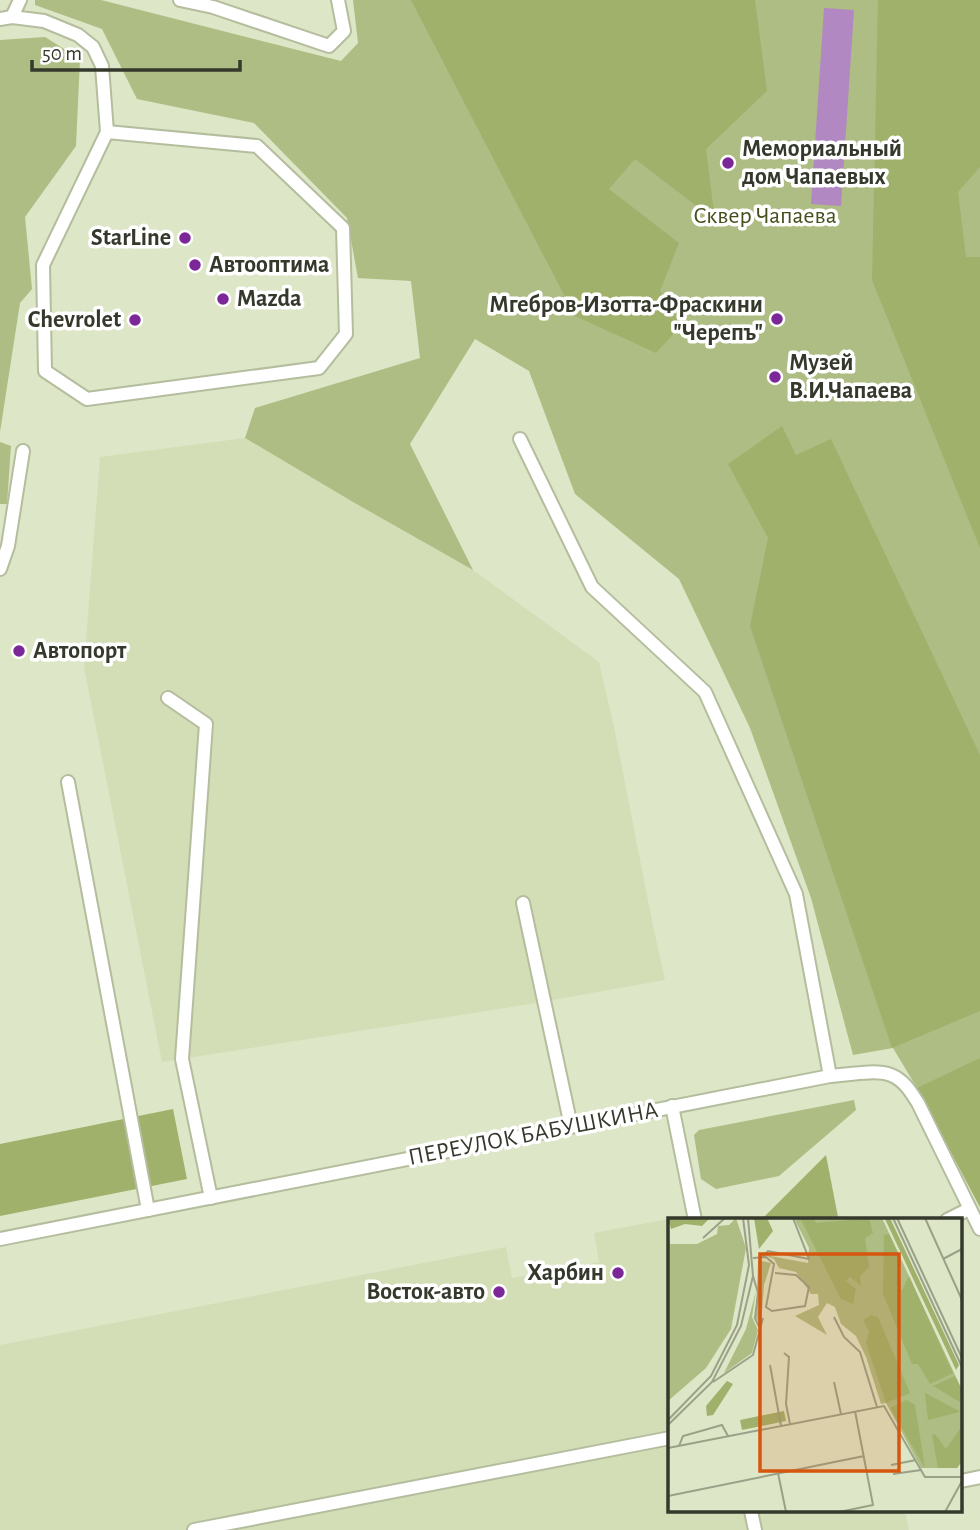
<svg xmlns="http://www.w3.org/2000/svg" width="980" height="1530" viewBox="0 0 980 1530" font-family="'Alegreya Sans',sans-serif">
	<rect width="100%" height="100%" fill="#dde6c6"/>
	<!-- built -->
	<g fill="#d3deb6">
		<polygon points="245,438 353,502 473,570 599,662 614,727 653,926 665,980 524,1005 162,1062 84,667 100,457"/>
		<polygon points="674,1218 674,1220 670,1220 670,1511 905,1511 909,1530 0,1530 0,1345 506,1247 512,1278 599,1262 594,1233"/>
	</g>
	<!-- green -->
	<g fill="#aebd83">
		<polygon points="35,0 101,0 341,61 358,43 353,0 980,0 980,1207 917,1088 893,1048 853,1055 811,898 750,728 679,579 575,494 529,371 475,339 410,444 473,570 353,502 245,438 255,408 420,358 411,281 358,278 347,218 254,123 137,99 102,29 35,5"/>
		<polygon points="45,37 80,59 76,146 25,217 32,289 20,303 0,432 0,40"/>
		<polygon points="0,442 11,446 7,504 0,504"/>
		<polygon points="854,1100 856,1110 779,1176 716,1189 701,1179 694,1135 699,1130"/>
	</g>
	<!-- forest -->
	<g fill="#a0b16c">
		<polygon points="411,0 755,0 767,91 706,149 715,220 635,159 609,189 679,243 660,291 685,321 656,353 575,316"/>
		<polygon points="878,0 980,0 980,167 958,192 966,257 980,257 980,548 872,280"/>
		<polygon points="782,426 796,455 831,439 980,755 980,1011 892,1048 750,626 768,538 728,464"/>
		<polygon points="980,1058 980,1207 917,1088"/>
		<polygon points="173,1109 187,1179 0,1216 0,1144"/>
		<polygon points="826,1155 838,1217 821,1220 761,1220"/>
	</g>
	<!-- water -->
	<polygon fill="#b288c2" points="824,8 854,10 841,206 811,204"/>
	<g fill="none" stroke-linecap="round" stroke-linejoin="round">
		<defs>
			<g id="lane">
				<polyline points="180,0 213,7 329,46 344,31 338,0"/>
				<polyline points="12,17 20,0"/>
				<polyline points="0,19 12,17 44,21 78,35 93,47 102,66 107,132 43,265 45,371 87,399 319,368 346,334 343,228 257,146 107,132"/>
				<polyline points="520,439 592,587 705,692 796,894 830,1076"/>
				<polyline points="0,569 8,546 23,451"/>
				<polyline points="168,698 206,724 182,1059 211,1198"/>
				<polyline points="68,782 148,1210"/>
				<polyline points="523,903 571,1126"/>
				<polyline points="672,1106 695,1220"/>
				<polyline points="947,1220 969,1209"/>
				<path d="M0,1239l830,-163c17,-1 45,-7 61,-1 13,5 20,17 27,28l62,126"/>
				<polyline points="961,1481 980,1477"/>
				<polyline points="751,1511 755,1530"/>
				<polyline points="194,1530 670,1438"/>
			</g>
		</defs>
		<!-- lane casing -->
		<use href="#lane" stroke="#b4bd9d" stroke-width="16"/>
		<!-- lane -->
		<use href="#lane" stroke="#fff" stroke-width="12"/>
	</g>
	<!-- markers -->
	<g fill="#7c2797" stroke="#fff" stroke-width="2.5">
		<circle cx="728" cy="163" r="7"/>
		<circle cx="185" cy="238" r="7"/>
		<circle cx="195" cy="265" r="7"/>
		<circle cx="223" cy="299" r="7"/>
		<circle cx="777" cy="319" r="7"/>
		<circle cx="135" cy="320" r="7"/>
		<circle cx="775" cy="377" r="7"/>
		<circle cx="19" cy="651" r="7"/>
		<circle cx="618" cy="1273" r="7"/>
		<circle cx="499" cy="1292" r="7"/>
	</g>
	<g text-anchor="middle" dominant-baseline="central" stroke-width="7" stroke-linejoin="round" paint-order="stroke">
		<!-- poi labels -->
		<g font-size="24" font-weight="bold" fill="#35392c" stroke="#fff" text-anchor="start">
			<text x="742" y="149">Мемориальный<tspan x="742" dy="28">дом Чапаевых</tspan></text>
			<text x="171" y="238" text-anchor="end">StarLine</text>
			<text x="209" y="265">Автооптима</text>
			<text x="237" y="299">Mazda</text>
			<text x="763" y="305" text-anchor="end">Мгебров-Изотта-Фраскини<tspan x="763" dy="28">"Черепъ"</tspan></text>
			<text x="121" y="320" text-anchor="end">Chevrolet</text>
			<text x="789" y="363">Музей<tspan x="789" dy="28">В.И.Чапаева</tspan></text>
			<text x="33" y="651">Автопорт</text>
			<text x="604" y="1273" text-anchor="end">Харбин</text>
			<text x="485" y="1292" text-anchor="end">Восток-авто</text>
		</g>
		<!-- park labels -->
		<g font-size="24" fill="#444f1c" stroke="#fff">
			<text x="765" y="216">Сквер Чапаева</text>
		</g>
		<!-- street labels -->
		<g font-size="24" fill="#35392c" stroke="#fff">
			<text transform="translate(533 1134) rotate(-11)">ПЕРЕУЛОК БАБУШКИНА</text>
		</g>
	</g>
	<!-- overview -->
	<g transform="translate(668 1218)">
		<rect width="294" height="294" fill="#dde6c6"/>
		<path d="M68,0l10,30 -15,81 -25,39 -38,33v-172l2,15h27l20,-10 1,-8 11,-1zM133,0h81l80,172v71l-5,7h-36l-35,-65 -5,1 -15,-47 -10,-21 -15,-12 -6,-17 -8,-4 -9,14 9,18 -32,-19 24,-11 -1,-11h-7l-15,-22 -17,-4 -5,-9 -9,-4 43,8 1,-15 -14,-28zM90,42l13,3 -7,22 -3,41 -5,-9zM88,73l-4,26 6,13 -6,23 -28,20 22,-44z" fill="#aebd83"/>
		<path d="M0,0h42l-8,8 -17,-2 -14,5zM86,0h13l6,13 -14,18zM145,0l3,5 53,-5 4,15 -8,5 4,29 -9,9 1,10 -11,-9 -4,4 10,8 -3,15 -12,-5 -41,-81zM222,0l69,147 -3,5 -71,-151zM221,16l12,25 -4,31h5l7,-14 44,97 -23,11 -12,-20h-6l-29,-70 1,-59zM203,97l7,2 32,76 -24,10 -20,-60 3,-12 -6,-11zM287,158l7,14 -2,12 -27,-16zM59,163l6,3 -20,31 -6,1 -1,-10zM257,175l34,18v1l-31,8zM239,182l8,5 10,63 -35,-60zM116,193l2,10 -44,9 -2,-10zM294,208v35l-5,7h-19l-6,-33 3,-1 11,15z" fill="#a0b16c"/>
		<path fill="none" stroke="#9aa188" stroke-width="2" d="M225,0l69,149M229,0l65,140M257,0l37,82M35,20l22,-20M94,39l6,-6 41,8 -16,-41M85,40l13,-1 8,7 -8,43 6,4 33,-5 4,-19 -13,-12 -21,-2M275,41l19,-10M85,58l5,17 -3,25 6,13M166,99l10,20 16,15 17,55M116,135l5,4 -3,47 4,20M102,147l11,61M45,164l40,-27 10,-37M166,164l7,32M0,202l43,-44 26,-51 12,-60 -6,-47M0,207l44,-43 29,-56 12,-50 -5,-58M11,228l4,-10 39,-11 6,11M0,230l216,-42 41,71h37M223,247l25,-5M110,255l8,39M225,256l28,-4M0,278l196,-40M171,294l34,-7 -18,-94M277,294l17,-31"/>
		<path fill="#d6560f" fill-opacity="0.15" stroke="#d6560f" stroke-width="3.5" d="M92,36h139v217h-139z"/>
		<rect width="294" height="294" fill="none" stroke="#35392c" stroke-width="3.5"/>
	</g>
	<!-- scale -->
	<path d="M32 60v10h208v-10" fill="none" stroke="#35392c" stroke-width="3.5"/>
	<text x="42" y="60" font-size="21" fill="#35392c" stroke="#ffffff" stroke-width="5" paint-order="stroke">50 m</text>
</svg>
